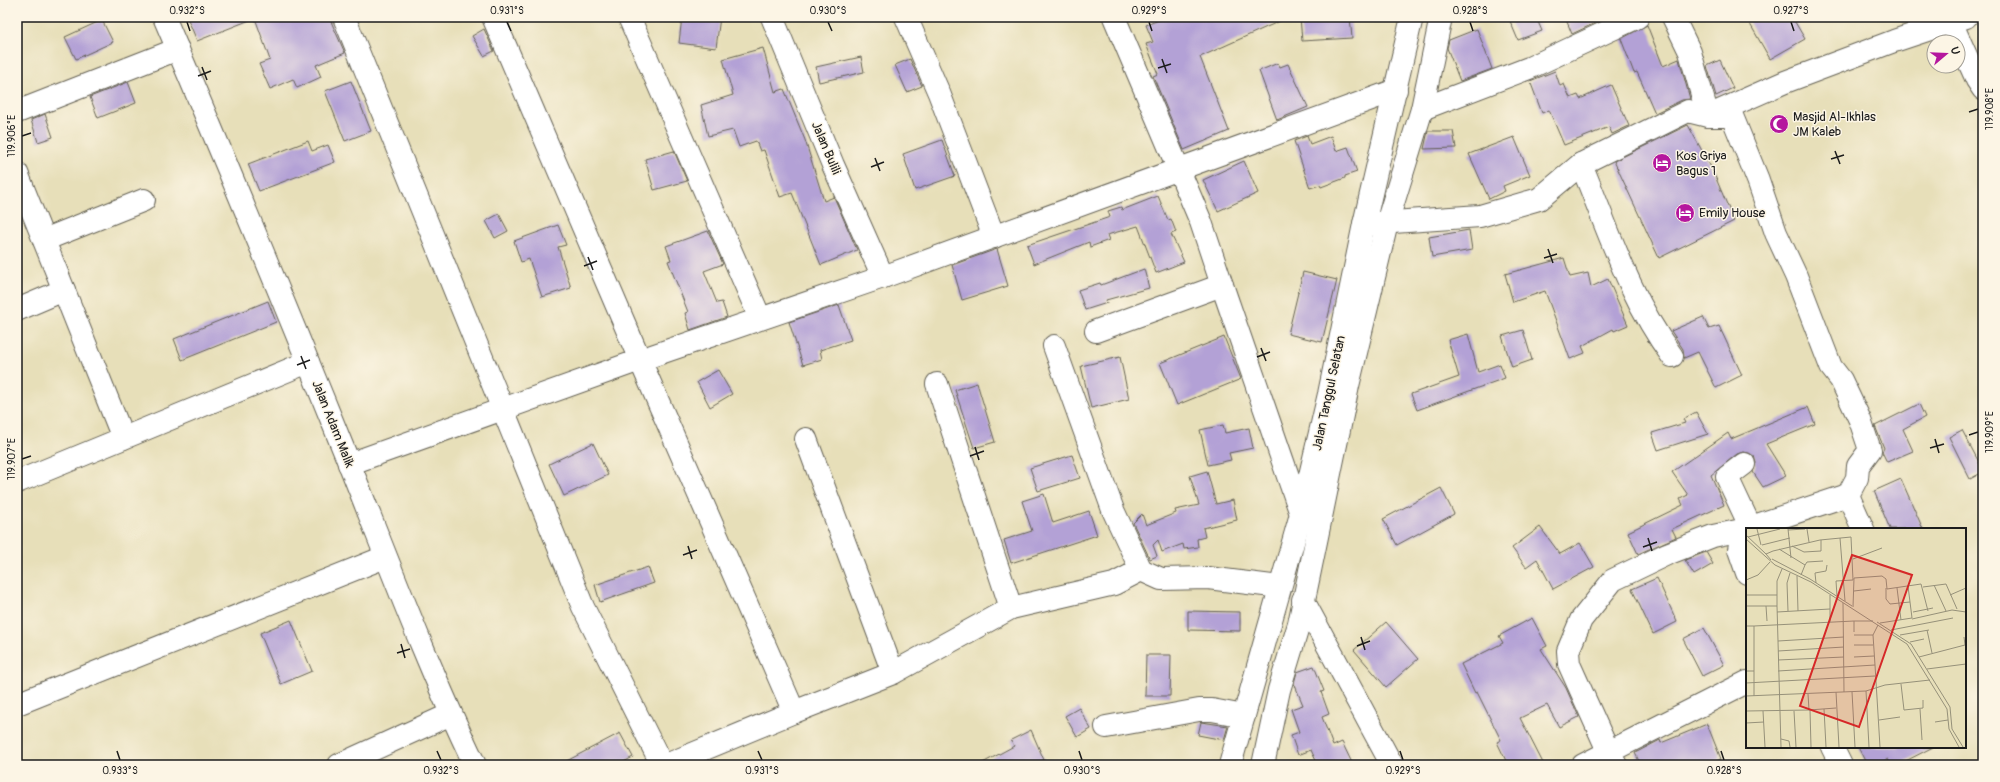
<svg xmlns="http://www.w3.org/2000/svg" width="2000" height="782" viewBox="0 0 2000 782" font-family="Pangolin,sans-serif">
	<rect width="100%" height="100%" fill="#fcf5e5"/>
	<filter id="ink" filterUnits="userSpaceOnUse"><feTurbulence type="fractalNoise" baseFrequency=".025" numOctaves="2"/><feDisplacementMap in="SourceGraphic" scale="8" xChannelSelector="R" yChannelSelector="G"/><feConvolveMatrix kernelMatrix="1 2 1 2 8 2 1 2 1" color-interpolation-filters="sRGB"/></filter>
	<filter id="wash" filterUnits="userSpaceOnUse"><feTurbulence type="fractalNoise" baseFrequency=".012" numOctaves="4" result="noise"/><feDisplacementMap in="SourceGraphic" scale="16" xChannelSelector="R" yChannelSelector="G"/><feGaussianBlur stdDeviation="0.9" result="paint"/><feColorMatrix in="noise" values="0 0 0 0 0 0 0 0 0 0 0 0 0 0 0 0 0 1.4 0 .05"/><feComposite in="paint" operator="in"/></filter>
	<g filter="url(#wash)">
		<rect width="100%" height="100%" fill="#e7dfb9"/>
		<g id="blocks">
			<!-- building -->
			<g fill="#b3a1d6">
				<polygon points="187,17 329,17 345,53 316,65 321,77 297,88 293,79 270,89 259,64 270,60 255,18 197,41"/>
				<polygon points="682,17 720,17 716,48 679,43"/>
				<polygon points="1167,17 1289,17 1200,57 1229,131 1184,150 1153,76 1158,74 1146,44 1153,42 1146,25"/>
				<polygon points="1300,17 1350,17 1352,38 1302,41"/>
				<polygon points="1520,17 1536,17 1542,31 1518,40 1510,21"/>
				<polygon points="1565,17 1608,17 1572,34"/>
				<polygon points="1746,17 1792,17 1805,39 1770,59"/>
				<polygon points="102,20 113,42 76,59 65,37"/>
				<polygon points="1647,25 1663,66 1679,59 1690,99 1682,100 1655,113 1637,72 1634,73 1621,39"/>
				<polygon points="484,29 494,51 484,56 472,36"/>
				<polygon points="1477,29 1492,69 1460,81 1447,48 1449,40"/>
				<polygon points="763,48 775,92 784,89 805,140 824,201 834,197 857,250 821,265 792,193 780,197 764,150 760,151 756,141 739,147 733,130 708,136 701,105 733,95 723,59"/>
				<polygon points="861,57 864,72 819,82 816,67"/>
				<polygon points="910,59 922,86 907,92 895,65"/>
				<polygon points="1720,60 1733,88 1716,96 1707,66"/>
				<polygon points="1278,63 1280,67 1288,64 1308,107 1277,120 1259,71"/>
				<polygon points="1555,71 1560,86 1564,84 1570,98 1578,95 1580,99 1611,85 1629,126 1612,134 1609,127 1564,145 1549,110 1542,113 1530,81"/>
				<polygon points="351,81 371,131 345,141 325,91"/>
				<polygon points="128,82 136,103 98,118 90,97"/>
				<polygon points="45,114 53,137 38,142 31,120"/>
				<polygon points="1688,125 1712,169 1734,221 1659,258 1614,161"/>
				<polygon points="1428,131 1453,131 1456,148 1424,149"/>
				<polygon points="1307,136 1310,144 1331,136 1336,151 1348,147 1357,172 1345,176 1345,178 1321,187 1320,185 1310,188 1294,141"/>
				<polygon points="1514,137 1530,175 1503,186 1505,191 1489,199 1469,154"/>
				<polygon points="942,140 955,176 915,190 903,154"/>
				<polygon points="308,141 312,151 328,145 335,162 259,191 248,164"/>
				<polygon points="674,151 687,181 654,190 645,159"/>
				<polygon points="1244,161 1258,193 1218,211 1203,180"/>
				<polygon points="1158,196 1168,220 1171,219 1176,232 1171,234 1184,262 1156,273 1138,226 1107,235 1109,240 1090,247 1089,242 1034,264 1027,245 1110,217 1108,211 1121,207 1122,210"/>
				<polygon points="499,214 508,231 495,238 486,221"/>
				<polygon points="558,225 566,245 558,247 571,288 542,297 529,259 521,262 514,241"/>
				<polygon points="1469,230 1472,250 1432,257 1429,237"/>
				<polygon points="708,231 723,264 704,271 717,303 722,302 727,317 690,330 685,313 688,312 668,261 671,260 666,246"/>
				<polygon points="997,249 1008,286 962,300 952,265"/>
				<polygon points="1564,258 1570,277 1588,273 1591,287 1608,279 1628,325 1614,331 1613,329 1582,346 1585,353 1570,359 1545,291 1513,302 1505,274"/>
				<polygon points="1144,269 1149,288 1106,300 1107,303 1085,310 1078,290 1100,283 1101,285"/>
				<polygon points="1303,272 1337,280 1322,342 1288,334"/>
				<polygon points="268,301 276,322 182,360 174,339"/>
				<polygon points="839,305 851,340 820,350 822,359 803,365 789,322"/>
				<polygon points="1703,317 1709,329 1719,326 1742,375 1716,388 1698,352 1684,358 1683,349 1671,331"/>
				<polygon points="1523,330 1532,360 1512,367 1502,336"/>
				<polygon points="1468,334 1478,372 1500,364 1505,378 1417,410 1411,394 1459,377 1448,340"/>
				<polygon points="1224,337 1241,379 1177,405 1160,363"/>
				<polygon points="1120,357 1129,399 1091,408 1081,366"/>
				<polygon points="718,370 732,394 710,407 697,382"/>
				<polygon points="977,383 995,442 974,448 955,390"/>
				<polygon points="1919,404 1925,417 1903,429 1913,451 1887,462 1882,452 1884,448 1875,426"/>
				<polygon points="1808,407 1815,424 1766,444 1786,476 1763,487 1753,472 1756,463 1754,456 1749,453 1743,452 1737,454 1711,475 1724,505 1672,529 1676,537 1638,554 1628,532 1683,505 1680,499 1688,495 1672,472 1728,433 1731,439"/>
				<polygon points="1696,412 1708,434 1658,450 1652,433 1685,423 1683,419"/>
				<polygon points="1223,425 1225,433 1249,428 1253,448 1229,453 1231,460 1208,465 1200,430"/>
				<polygon points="1962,430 1983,470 1983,472 1970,479 1949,437"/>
				<polygon points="593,443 608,475 564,496 549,464"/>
				<polygon points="1072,455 1080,478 1038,491 1030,468"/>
				<polygon points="1207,471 1216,504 1233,500 1237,520 1203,528 1205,537 1197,539 1198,547 1184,549 1183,544 1162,552 1158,540 1153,545 1157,556 1150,559 1133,523 1142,514 1146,525 1176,513 1175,510 1199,505 1190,476"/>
				<polygon points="1901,479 1923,529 1890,529 1874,491"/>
				<polygon points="1441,488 1454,514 1397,545 1383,519"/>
				<polygon points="1044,494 1053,523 1089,511 1097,535 1011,563 1004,540 1032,531 1022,501"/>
				<polygon points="1540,527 1560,554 1580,543 1594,567 1553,589 1537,559 1526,567 1512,548"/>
				<polygon points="1706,552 1713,564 1694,575 1685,560"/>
				<polygon points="648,567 654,583 600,602 595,585"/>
				<polygon points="1657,578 1677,622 1653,634 1632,589"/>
				<polygon points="1188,611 1240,612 1240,631 1188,630"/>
				<polygon points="1532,618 1547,646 1541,649 1566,688 1579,717 1559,727 1547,705 1520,718 1544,765 1508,765 1497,742 1501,740 1477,692 1475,693 1461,664 1503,643 1499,636"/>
				<polygon points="291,620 312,671 281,684 260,633"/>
				<polygon points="1386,622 1418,659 1386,687 1354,650"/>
				<polygon points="1704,628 1724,665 1702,676 1683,639"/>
				<polygon points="1146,655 1171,655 1170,696 1145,696"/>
				<polygon points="1314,666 1324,691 1321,692 1329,714 1322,717 1333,746 1342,742 1353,765 1318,765 1311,750 1298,755 1291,735 1299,732 1291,709 1303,705 1294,683 1297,672"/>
				<polygon points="1079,708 1091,729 1077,737 1065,716"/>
				<polygon points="1201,722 1228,726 1224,740 1198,735"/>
				<polygon points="1707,724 1721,759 1707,765 1641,765 1635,753 1660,740 1661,743"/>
				<polygon points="1031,730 1044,760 1033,765 979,765 1014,746 1011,740"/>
				<polygon points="620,733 633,757 618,765 559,765"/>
				<polygon points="1858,747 1933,747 1898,765 1891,765 1888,759 1876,765 1867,765"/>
			</g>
		</g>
	</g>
	<g filter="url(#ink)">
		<use href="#blocks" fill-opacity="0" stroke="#636053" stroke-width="1"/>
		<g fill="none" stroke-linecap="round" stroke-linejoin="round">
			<defs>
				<g id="street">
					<path d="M164,17c62,145 122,290 181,436 42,105 81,210 130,312"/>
					<polyline points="344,17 583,607 662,765"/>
					<polyline points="493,17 640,360 794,712 666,765"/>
					<polyline points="629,17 760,318"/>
					<polyline points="772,17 833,165 883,277"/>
					<polyline points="906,17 939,93 994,237"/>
					<polyline points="1673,17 1690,52 1708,116 1785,82 1894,41 1966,17"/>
					<polyline points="1951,22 1977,80 1983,89"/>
					<polyline points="1422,109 1529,68 1638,17"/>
					<polyline points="17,112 178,49"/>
					<path d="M1581,164c27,65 49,135 91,192"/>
					<polyline points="17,173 123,438"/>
					<polyline points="1364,224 1480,216 1539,199 1581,164 1688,111 1708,116 1732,116 1758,180 1776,233 1796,276 1831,367 1841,380 1860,420 1870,450 1858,466 1857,478 1848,495 1742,530 1739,550 1747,573"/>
					<polyline points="44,240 144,200"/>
					<polyline points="1222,285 1301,514"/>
					<polyline points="17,310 64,290"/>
					<polyline points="1096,331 1222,285 1201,222 1114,17"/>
					<polyline points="1054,346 1113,510 1141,570"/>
					<polyline points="937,384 1011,608"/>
					<polyline points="806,439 893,673"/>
					<polyline points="349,464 640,360 883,277 1396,90"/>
					<polyline points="1744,464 1727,477 1750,526"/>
					<polyline points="17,482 308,362"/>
					<polyline points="1848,495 1863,529"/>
					<polyline points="1303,600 1392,765"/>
					<polyline points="17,704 385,557"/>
					<polyline points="794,712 893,673 1011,608 1114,584 1141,570 1161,579 1208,578 1280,587"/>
					<polyline points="1106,727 1199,710 1212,710 1244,716"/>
					<polyline points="1832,747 1841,765"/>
					<polyline points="339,765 451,714"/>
					<polyline points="1263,765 1279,690 1299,624 1348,386 1387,223 1422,109 1441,17"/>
					<polyline points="1583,765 1747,682"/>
					<polyline points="1616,765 1609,753 1569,664 1568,651 1581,620 1613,580 1667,554 1713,536 1742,530"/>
				</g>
				<polyline id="secondary" points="1230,765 1301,514 1329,394 1364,224 1412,17"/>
			</defs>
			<!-- street casing -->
			<use href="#street" stroke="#636053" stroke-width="24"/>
			<!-- secondary casing -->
			<use href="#secondary" stroke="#636053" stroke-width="24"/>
			<!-- street -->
			<use href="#street" stroke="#fff" stroke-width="22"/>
			<!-- secondary -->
			<use href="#secondary" stroke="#fff" stroke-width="22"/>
		</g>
	</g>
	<!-- ticks -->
	<path fill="none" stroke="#1c1c1c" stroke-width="1.5" d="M187,22l3,9M507,22l4,9M828,22l4,9M1149,22l3,9M1470,22l3,9M1791,22l3,9M1162,59l5,14M202,67l5,13M1158,68l13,-4M198,76l13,-5M1969,112l9,-3M22,136l9,-3M1835,151l5,13M875,158l5,13M1831,159l13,-4M871,167l13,-5M1548,249l5,14M588,257l5,13M1544,258l13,-4M584,266l13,-5M1261,348l5,13M301,356l5,13M1257,357l13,-5M297,365l13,-5M1969,435l9,-3M1935,439l4,14M975,447l4,13M1930,448l14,-4M970,456l14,-5M22,459l9,-3M1648,538l4,13M688,546l4,13M1643,547l14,-5M683,555l14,-5M1361,637l4,13M401,644l4,14M1357,646l13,-5M397,653l13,-4M117,751l3,9M437,751l4,9M758,751l4,9M1079,751l3,9M1400,751l3,9M1721,751l3,9"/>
	<!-- icons -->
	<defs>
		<symbol id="mosque-disc" viewBox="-11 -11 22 22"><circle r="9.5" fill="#b5179e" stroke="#fcf5e5"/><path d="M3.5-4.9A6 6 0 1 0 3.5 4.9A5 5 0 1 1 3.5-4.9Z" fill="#fff"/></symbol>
		<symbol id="hotel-disc" viewBox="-11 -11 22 22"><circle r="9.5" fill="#b5179e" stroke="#fcf5e5"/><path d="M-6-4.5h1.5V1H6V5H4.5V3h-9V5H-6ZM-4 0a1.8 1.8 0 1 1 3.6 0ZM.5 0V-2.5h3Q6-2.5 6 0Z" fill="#fff"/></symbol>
	</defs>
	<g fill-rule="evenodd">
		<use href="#mosque-disc" x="1768" y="113" width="22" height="22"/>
		<use href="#hotel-disc" x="1651" y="152" width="22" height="22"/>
		<use href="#hotel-disc" x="1674" y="202" width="22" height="22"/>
	</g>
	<g text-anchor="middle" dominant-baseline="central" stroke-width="3" stroke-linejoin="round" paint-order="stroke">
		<!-- poi labels -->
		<g font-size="13" fill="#1c1c1c" stroke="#fcf5e5" text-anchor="start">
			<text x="1793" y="117">Masjid Al-Ikhlas<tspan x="1793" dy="15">JM Kaleb</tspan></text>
			<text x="1676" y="156">Kos Griya<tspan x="1676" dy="15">Bagus 1</tspan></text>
			<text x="1699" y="213">Emily House</text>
		</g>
		<!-- street labels -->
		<g font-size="13" fill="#1c1c1c" stroke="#fcf5e5">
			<text transform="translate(826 148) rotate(67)">Jalan Bulili</text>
			<text transform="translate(1329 393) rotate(-78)">Jalan Tanggul Selatan</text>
			<text transform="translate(333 424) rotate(68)">Jalan Adam Malik</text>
		</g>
	</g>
	<!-- overview -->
	<g transform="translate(1746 528)">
		<rect width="220" height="220" fill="#e7dfb9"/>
		<path fill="none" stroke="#96917a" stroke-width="1" d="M11,1l4,16M42,1l3,29M61,1l2,13M42,2l17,-1M0,7l20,19M2,9l32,-8M94,10l5,63M0,11l29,26 36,17 96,62 40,65 2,20 10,18M16,17l28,-7M46,18l12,6 17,-1v-11M33,21l26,16 -4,10M26,31l38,20 42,27M107,31l29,-11M25,32l-5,-6 7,-3 47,-11 31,-3 2,43 -17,1 1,15M59,37l2,-3 16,-1M51,48l1,35M0,52l12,-5 12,-13M70,55l-1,-10 11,-2 1,-6M188,57l12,26M177,59l23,-3 11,25M140,60v11l4,5 20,-2M151,60l4,32M108,63l17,-2M0,67h31M204,67l16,-7M97,75l1,89M0,78h31M20,78l1,15M107,79l1,-29 28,-2 4,3 1,10 34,-5 7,27M84,81v13M42,83l-1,-28 3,-10M31,84l53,-3v-14M167,84l20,-4M166,91l40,-9 14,2M108,93h19M131,94l34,22 39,63 2,22 11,18M134,95l32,-5 -4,-32M0,98h8v45h-8M8,98l100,-5v11M145,102l62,-12M181,102l5,23M108,107h19M154,107l29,-5M32,113l66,-4M164,114l14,-3M108,117h19M32,123l66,-4M108,129l20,-1M173,129l46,-12 -1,-8M32,132l66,-3M129,137l-2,-30 5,-10M181,141l39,-5M8,143v25M32,143l97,-6 5,82M0,155l129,-7M155,156l3,26 19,-2v-8M120,163l3,56M90,164l3,55M106,164l3,55M0,168l120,-5 19,-6 45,-5M78,181l2,38M174,181l2,31M63,182l27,-2M64,182l1,37M0,183l63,-1 -1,-16M17,183l2,36M48,183l2,36M133,192l21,-3M189,194l13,-2M0,195l18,-1M35,211l8,2 1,6M35,219l-4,-141v-25l5,-12"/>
		<path fill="#d62828" fill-opacity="0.15" stroke="#d62828" stroke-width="2" d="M106,27l60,20 -53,152 -59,-21z"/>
		<rect width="220" height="220" fill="none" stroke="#1c1c1c" stroke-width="2"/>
	</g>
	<!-- margin -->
	<rect width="2000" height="782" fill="none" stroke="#fcf5e5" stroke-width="44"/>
	<!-- north arrow -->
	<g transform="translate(1946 54) rotate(71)"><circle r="19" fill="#fcf5e5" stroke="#a29e95"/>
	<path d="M0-3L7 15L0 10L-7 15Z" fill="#b5179e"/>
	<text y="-6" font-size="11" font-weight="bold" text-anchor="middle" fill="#1c1c1c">U</text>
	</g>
	<rect x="22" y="22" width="1956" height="738" fill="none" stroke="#1c1c1c" stroke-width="1.5"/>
	<g font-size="10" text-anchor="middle" fill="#1c1c1c">
		<text x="187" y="14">0.932°S</text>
		<text x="507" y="14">0.931°S</text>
		<text x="828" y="14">0.930°S</text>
		<text x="1149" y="14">0.929°S</text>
		<text x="1470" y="14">0.928°S</text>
		<text x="1791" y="14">0.927°S</text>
		<text transform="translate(1989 109) rotate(-90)" y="4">119.908°E</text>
		<text transform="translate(11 136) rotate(-90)" y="4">119.906°E</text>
		<text transform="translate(1989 432) rotate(-90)" y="4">119.909°E</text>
		<text transform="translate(11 459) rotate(-90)" y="4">119.907°E</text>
		<text x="120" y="774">0.933°S</text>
		<text x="441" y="774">0.932°S</text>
		<text x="762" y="774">0.931°S</text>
		<text x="1082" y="774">0.930°S</text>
		<text x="1403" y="774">0.929°S</text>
		<text x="1724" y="774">0.928°S</text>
	</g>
</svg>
